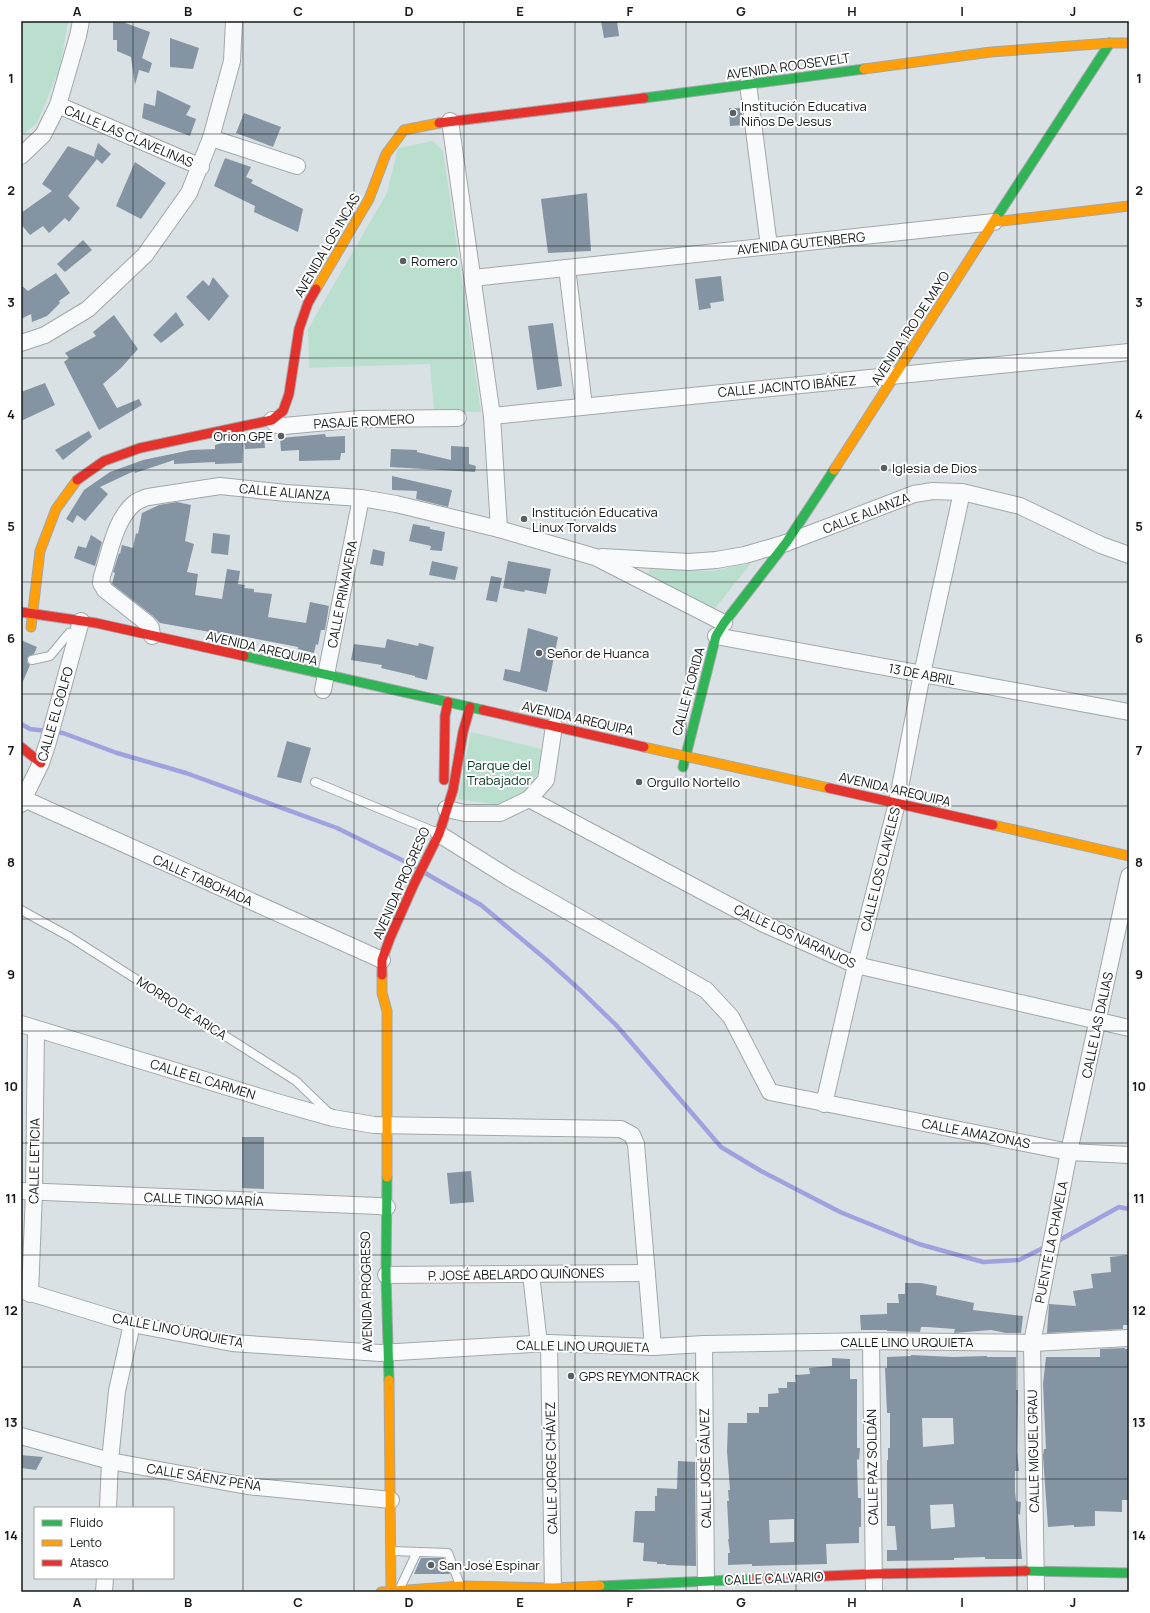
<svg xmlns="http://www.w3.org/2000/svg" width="1150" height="1613" viewBox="0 0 1150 1613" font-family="Manrope,sans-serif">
	<rect width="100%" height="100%" fill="#dae1e4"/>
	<!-- green -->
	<g fill="#bbdfcf">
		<polygon points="21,21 68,21 60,68 37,123 21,136"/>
		<polygon points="433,141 443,151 481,412 434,412 430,364 309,368 308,329 387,193 398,148"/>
		<polygon points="751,563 712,612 647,575 650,569 713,571"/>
		<polygon points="471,732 546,750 540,770 525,793 508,806 458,799"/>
	</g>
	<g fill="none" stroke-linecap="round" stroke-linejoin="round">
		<!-- stream -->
		<g stroke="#9fa2de" stroke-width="4.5">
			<polyline points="21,724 30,729 47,731"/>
			<polyline points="55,732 63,733 117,753 186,773 337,828 416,867"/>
			<polyline points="425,873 481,905 548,961 580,990 617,1026 721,1147 761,1171 840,1212 919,1244 983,1262 1019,1260 1047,1246"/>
			<polyline points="1056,1242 1119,1207 1129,1209"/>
		</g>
	</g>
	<!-- building -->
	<g fill="#8494a2" fill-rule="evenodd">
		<polygon points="113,21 120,21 150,32 142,58 152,63 149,73 139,70 135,85 131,57 117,51 117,40 113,40"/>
		<polygon points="601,21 617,21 619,36 604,38"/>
		<polygon points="170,38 199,48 193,69 170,67"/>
		<polygon points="157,90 191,106 186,115 196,119 190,136 142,118 144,103 155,106"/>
		<polygon points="729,108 741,108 744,125 730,126"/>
		<polygon points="244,113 281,127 273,147 236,133"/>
		<polygon points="98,143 111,154 102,164 97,159 68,196 80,208 69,222 65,218 49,233 43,226 30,235 21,224 21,213 52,191 42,184 68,146 95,157 94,155"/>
		<polygon points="225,158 251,167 246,177 253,180 251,183 303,209 298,232 254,212 255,206 214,186"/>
		<polygon points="135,162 166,183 141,219 116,206"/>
		<polygon points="587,193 591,251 548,253 541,199"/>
		<polygon points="83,240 92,250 65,272 57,264"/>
		<polygon points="56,273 70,293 59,301 60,303 47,316 32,322 31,314 21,319 21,285 28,291"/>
		<polygon points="721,276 724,301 710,303 711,308 699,310 695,279"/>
		<polygon points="213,277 229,296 209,321 186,297 203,280 209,286"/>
		<polygon points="176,312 184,325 161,343 153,335"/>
		<polygon points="114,315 138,349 121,368 103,384 117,408 139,399 142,405 99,430 64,362 69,358 65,353 96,336 93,332"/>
		<polygon points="553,323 562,386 537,390 528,326"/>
		<polygon points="45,383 55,405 21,421 21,392"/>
		<polygon points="89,431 92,437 63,460 55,450"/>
		<polygon points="325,434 326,437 345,436 345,453 341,453 340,460 299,461 299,450 281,451 280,438"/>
		<polygon points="264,436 265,448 245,449 244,439"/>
		<polygon points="222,443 243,443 242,463 215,464 215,462 174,464 174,460 135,473 134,471 100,487 108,494 85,521 77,515 73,523 66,519 84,490 110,472 143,460 191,450 215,449 215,445"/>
		<polygon points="451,446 469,447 469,464 476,466 475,472 390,467 391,449 417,450 417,452 451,460"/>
		<polygon points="392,476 452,490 448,507 416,499 417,491 392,490"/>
		<polygon points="177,502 191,505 185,541 194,544 187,572 198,574 195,595 222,599 227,569 240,571 238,584 245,585 244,588 254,589 254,592 272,594 268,617 306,623 310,602 329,606 325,630 321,630 318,645 316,644 314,653 298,649 298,647 221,632 221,634 160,623 153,616 112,584 115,573 113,572 119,553 120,554 122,545 133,548 136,533 138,534 142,513 159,505"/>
		<polygon points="413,524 430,527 430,529 445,532 442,551 430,550 431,546 409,541"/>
		<polygon points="213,533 230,535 228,555 211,553"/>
		<polygon points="91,535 102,542 95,566 74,558 78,546 86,548"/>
		<polygon points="373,549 385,552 383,566 370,564"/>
		<polygon points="432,561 458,567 455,580 429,575"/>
		<polygon points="508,561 551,569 546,594 525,590 524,592 503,588"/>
		<polygon points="491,576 502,578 497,602 486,600"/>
		<polygon points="528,628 558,637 547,692 503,680 505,669 520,672"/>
		<polygon points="387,639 418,646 419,643 434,647 427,680 415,677 415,676 381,668 382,665 351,660 354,644 385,648"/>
		<polygon points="21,640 37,647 34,654 29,656 27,658 27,662 30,665 21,686"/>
		<polygon points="287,741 311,748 301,783 277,777"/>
		<polygon points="242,1137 264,1137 264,1189 242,1188"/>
		<polygon points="471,1171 474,1202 450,1204 447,1173"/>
		<polygon points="1129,1255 1129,1325 1123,1325 1123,1329 1047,1333 1049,1304 1076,1306 1073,1291 1093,1288 1091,1274 1111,1272 1110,1257"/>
		<polygon points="905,1283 921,1283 937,1286 936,1295 974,1303 973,1310 1023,1316 1021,1333 1006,1333 991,1330 954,1333 955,1329 927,1327 921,1327 920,1332 887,1331 887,1330 861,1330 860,1315 887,1314 887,1303 899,1303 898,1294 905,1294"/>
		<polygon points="1125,1348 1125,1349 1129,1349 1128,1500 1122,1500 1122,1512 1095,1511 1095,1526 1074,1527 1074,1525 1048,1527 1043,1456 1044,1449 1046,1449 1043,1384 1046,1357 1100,1357 1100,1349"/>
		<path d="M911,1355l42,2 34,-1v1h29v33h2l-1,61 2,20h-4v20l1,10 5,1 -1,13 -2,-1 4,45h-37v-2l-31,1v2l-67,1v-11h10l-2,-24h-8v-66h1v-12h2v-35h-3l-2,-45h2v-11l24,-1zM922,1418h31l1,26 -31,3zM953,1504l2,23 -24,2 -1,-24z"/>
		<path d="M832,1358l18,1v20h7v69h3l-1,12 -2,-1 1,39h3v29h-2v16l-33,1 1,20 -75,2v-2l-24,1v-12h2l-2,-14h1l-2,-38h2l-1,-11h2l-3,-39 1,-28h19v-10h12v-6h9v-13l11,-1 -1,-5h9v-6h9l-1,-7 15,-1 -1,-6 23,-2zM794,1519v23l-24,1 -1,-23z"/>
		<polygon points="21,1455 43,1457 36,1470 21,1468"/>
		<polygon points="678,1461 695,1462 696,1566 666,1565 666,1564 657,1564 657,1562 643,1561 644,1543 633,1542 635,1511 655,1511 655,1496 657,1496 657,1488 677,1489"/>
		<polygon points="421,1558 444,1558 450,1574 414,1574"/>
	</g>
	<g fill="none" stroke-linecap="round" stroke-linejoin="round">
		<defs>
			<g id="lane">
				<polyline points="32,660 50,656 69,633"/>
				<polyline points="315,782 438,833"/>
				<polyline points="21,910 70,937 296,1081 330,1114"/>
				<polyline points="392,1551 448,1553 460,1585"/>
				<polyline points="400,1588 417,1552"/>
			</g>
			<g id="street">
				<polyline points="748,84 769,246"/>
				<polyline points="58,105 201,167"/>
				<polyline points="450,121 492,416 499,529"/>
				<polyline points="211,138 297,166"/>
				<polyline points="21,156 43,135 58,105 78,36 81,21"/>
				<polyline points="567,268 584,406"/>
				<polyline points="473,278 994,222"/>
				<polyline points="21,343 45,335 88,309 145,255 189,193 211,138 232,61 234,21"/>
				<polyline points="492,416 1129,352"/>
				<polyline points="272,420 277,425 284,426 360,419 458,418"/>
				<polyline points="602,557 689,562 716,560 745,555 786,543 914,494 933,491 962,492 1020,506 1101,545 1129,555"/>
				<path d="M152,636l-1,-8 -4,-5 -42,-33 -4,-7 1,-7c8,-24 13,-58 34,-74 4,-2 8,-4 12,-5l72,-11 66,7 75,5 35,6 103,25 96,28 129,66"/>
				<polyline points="716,636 1129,712"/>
				<polyline points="323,690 361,498"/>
				<polyline points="24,799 382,960"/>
				<polyline points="529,799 764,924 856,965 1129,1028"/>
				<polyline points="21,804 41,763 48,742 81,621"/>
				<polyline points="446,809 465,813 500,813 529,799 546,780 554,726"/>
				<polyline points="439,834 511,879 706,990 731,1017 770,1092 1069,1152 1129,1155"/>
				<polyline points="21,1024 280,1103 333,1118 374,1125 621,1129 632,1135 636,1144 653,1347"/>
				<polyline points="824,1104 856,965 897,803 922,674 962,492"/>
				<polyline points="21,1191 378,1206 387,1207"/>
				<polyline points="531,1274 539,1344"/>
				<polyline points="386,1275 647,1273"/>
				<polyline points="21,1290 132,1324 232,1343 380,1353 549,1343 653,1347 704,1344 871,1341 1032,1343 1129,1338"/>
				<polyline points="30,1294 34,1192 36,1029"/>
				<polyline points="871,1341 874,1592"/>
				<polyline points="549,1343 553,1592"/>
				<polyline points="704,1344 706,1591"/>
				<polyline points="21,1436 110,1461 247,1486 391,1500"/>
				<polyline points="108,1508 110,1461 117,1391 132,1324"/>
				<polyline points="104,1592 105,1578"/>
				<polyline points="1036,1592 1032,1343 1069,1152 1129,876"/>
			</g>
			<g id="fast">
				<polyline points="644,98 864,69"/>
				<polyline points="996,218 1110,43"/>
				<polyline points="244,656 483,710"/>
				<polyline points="683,767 716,636 724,623 786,543 834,470"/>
				<polyline points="387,1177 386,1275 389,1380"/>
				<polyline points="1026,1571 1129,1573"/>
				<polyline points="600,1586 754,1579"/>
			</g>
			<g id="slow">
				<polyline points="864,69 991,52 1110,43 1129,43"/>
				<polyline points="994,222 1129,206"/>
				<polyline points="316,289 369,199 386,154 404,130 439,123"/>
				<polyline points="834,470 996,218"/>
				<polyline points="31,627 40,551 56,509 77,480"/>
				<polyline points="644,747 829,788"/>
				<polyline points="993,825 1129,856"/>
				<polyline points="382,975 382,993 387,1011 387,1177"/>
				<polyline points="389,1380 391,1592"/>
				<polyline points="381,1592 461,1586 553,1588 600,1586"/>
			</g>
			<g id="jam">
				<polyline points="439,123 644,98"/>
				<polyline points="77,480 104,461 140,448 272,420 283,411 289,394 299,329 308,303 316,289"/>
				<polyline points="21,612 96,623 244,656"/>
				<polyline points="483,710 644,747"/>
				<polyline points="21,747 41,763"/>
				<polyline points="444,780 445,716 448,702"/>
				<polyline points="829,788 993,825"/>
				<polyline points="382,975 382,960 390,938 414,884 439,834 453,790 463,732 470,707"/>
				<polyline points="754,1579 873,1574 1026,1571"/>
			</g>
		</defs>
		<!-- lane casing -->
		<use href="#lane" stroke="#a2a7a9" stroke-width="10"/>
		<!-- street casing -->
		<use href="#street" stroke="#a2a7a9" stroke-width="18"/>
		<!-- fast casing -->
		<use href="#fast" stroke="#a2a7a9" stroke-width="11"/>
		<!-- slow casing -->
		<use href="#slow" stroke="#a2a7a9" stroke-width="11"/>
		<!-- jam casing -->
		<use href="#jam" stroke="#a2a7a9" stroke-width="11"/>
		<!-- lane -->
		<use href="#lane" stroke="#f9fafb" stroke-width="8"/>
		<!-- street -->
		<use href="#street" stroke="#f9fafb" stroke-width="16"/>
		<!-- fast -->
		<use href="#fast" stroke="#30b455" stroke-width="9"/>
		<!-- slow -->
		<use href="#slow" stroke="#ff9f0a" stroke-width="9"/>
		<!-- jam -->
		<use href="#jam" stroke="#e5322d" stroke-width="9"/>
	</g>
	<!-- grid -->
	<path fill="none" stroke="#15191a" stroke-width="1" stroke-opacity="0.55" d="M133,21v1487M243,21v1571M354,21v1571M464,21v1571M575,21v1571M686,21v1571M796,21v1571M907,21v1571M1017,21v1571M21,134h1108M21,246h1108M21,358h1108M21,470h1108M21,582h1108M21,694h1108M21,806h1108M21,919h1108M21,1031h1108M21,1143h1108M21,1255h1108M21,1367h1108M21,1479h1108M133,1578v14"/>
	<!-- markers -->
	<g fill="#5a5f61" stroke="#fff" stroke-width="1.5">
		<circle cx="733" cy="113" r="4"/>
		<circle cx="403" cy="261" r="4"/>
		<circle cx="281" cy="436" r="4"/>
		<circle cx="884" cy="468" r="4"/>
		<circle cx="524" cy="519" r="4"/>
		<circle cx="539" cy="653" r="4"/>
		<circle cx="639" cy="782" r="4"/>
		<circle cx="571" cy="1376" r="4"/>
		<circle cx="431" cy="1565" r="4"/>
	</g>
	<g text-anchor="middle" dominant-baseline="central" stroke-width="4" stroke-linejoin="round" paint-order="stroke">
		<!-- street labels -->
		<g font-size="13" fill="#15191a" stroke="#fff">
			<text transform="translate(788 66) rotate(-8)">AVENIDA ROOSEVELT</text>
			<text transform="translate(129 136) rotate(23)">CALLE LAS CLAVELINAS</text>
			<text transform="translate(801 243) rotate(-6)">AVENIDA GUTENBERG</text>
			<text transform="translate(327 245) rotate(-60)">AVENIDA LOS INCAS</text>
			<text transform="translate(910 328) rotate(-57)">AVENIDA 1RO DE MAYO</text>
			<text transform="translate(787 386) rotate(-5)">CALLE JACINTO IBÁÑEZ</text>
			<text transform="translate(364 421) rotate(-3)">PASAJE ROMERO</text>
			<text transform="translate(285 492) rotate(5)">CALLE ALIANZA</text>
			<text transform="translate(866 513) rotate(-21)">CALLE ALIANZA</text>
			<text transform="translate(342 594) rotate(-79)">CALLE PRIMAVERA</text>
			<text transform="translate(262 648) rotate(13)">AVENIDA AREQUIPA</text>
			<text transform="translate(922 674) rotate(11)">13 DE ABRIL</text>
			<text transform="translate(688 691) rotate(-75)">CALLE FLORIDA</text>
			<text transform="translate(55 714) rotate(-74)">CALLE EL GOLFO</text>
			<text transform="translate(578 718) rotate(13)">AVENIDA AREQUIPA</text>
			<text transform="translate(895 789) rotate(13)">AVENIDA AREQUIPA</text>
			<text transform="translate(880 869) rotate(-76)">CALLE LOS CLAVELES</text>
			<text transform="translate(203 880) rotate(24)">CALLE TABOHADA</text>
			<text transform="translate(401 883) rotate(-66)">AVENIDA PROGRESO</text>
			<text transform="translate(795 936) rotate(25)">CALLE LOS NARANJOS</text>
			<text transform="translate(182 1008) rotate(33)">MORRO DE ARICA</text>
			<text transform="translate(1097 1025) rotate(-78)">CALLE LAS DALIAS</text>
			<text transform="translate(203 1079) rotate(17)">CALLE EL CARMEN</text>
			<text transform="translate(976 1133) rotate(11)">CALLE AMAZONAS</text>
			<text transform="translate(34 1161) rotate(-89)">CALLE LETICIA</text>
			<text transform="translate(204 1199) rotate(2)">CALLE TINGO MARÍA</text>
			<text transform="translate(1051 1242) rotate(-79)">PUENTE LA CHAVELA</text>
			<text transform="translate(516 1274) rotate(-1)">P. JOSÉ ABELARDO QUIÑONES</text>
			<text transform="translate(366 1292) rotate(-91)">AVENIDA PROGRESO</text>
			<text transform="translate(178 1330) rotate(11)">CALLE LINO URQUIETA</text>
			<text x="907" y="1342">CALLE LINO URQUIETA</text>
			<text transform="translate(583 1346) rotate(1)">CALLE LINO URQUIETA</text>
			<text transform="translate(1033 1451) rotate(-91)">CALLE MIGUEL GRAU</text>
			<text transform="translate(872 1467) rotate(-91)">CALLE PAZ SOLDÁN</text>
			<text transform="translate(551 1468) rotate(-91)">CALLE JORGE CHÁVEZ</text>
			<text transform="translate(705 1468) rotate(-91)">CALLE JOSÉ GÁLVEZ</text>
			<text transform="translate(204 1477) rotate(9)">CALLE SÁENZ PEÑA</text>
			<text transform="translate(774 1578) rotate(-2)">CALLE CALVARIO</text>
		</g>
		<!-- poi labels -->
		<g font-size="13" fill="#15191a" stroke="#fff" text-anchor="start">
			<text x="741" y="106">Institución Educativa<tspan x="741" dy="15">Niños De Jesus</tspan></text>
			<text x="411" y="261">Romero</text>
			<text x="273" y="436" text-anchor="end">Orion GPE</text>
			<text x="892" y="468">Iglesia de Dios</text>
			<text x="532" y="512">Institución Educativa<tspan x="532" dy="15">Linux Torvalds</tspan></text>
			<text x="547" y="653">Señor de Huanca</text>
			<text x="647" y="782">Orgullo Nortello</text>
			<text x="579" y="1376">GPS REYMONTRACK</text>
			<text x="439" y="1565">San José Espinar</text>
		</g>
		<!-- park labels -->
		<g font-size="13" fill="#053521" stroke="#fff">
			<text x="499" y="765">Parque del<tspan x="499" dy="15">Trabajador</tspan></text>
		</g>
	</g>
	<!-- border -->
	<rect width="1150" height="1613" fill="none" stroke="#ffffff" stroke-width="44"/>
	<!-- legend -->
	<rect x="34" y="1507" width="140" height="72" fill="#ffffff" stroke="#a1a3a3"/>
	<rect x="42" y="1520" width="20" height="6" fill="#30b455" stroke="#a1a3a3"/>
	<text x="70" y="1527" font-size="12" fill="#15191a">Fluido</text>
	<rect x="42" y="1540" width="20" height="6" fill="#ff9f0a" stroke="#a1a3a3"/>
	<text x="70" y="1547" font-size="12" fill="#15191a">Lento</text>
	<rect x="42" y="1560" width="20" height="6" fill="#e5322d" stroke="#a1a3a3"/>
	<text x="70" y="1567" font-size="12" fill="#15191a">Atasco</text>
	<rect x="22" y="22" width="1106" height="1569" fill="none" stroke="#15191a" stroke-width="1.5"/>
	<g font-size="13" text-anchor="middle" font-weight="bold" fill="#15191a">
		<text x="77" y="16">A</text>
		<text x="188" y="16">B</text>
		<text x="298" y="16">C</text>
		<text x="409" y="16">D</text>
		<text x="520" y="16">E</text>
		<text x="630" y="16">F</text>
		<text x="741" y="16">G</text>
		<text x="852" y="16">H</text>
		<text x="962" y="16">I</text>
		<text x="1073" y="16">J</text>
		<text x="11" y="83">1</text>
		<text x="1139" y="83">1</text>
		<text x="11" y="195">2</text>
		<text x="1139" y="195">2</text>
		<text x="11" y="307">3</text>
		<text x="1139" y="307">3</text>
		<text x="11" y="419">4</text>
		<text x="1139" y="419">4</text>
		<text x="11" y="531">5</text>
		<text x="1139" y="531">5</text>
		<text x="11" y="643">6</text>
		<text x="1139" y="643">6</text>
		<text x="11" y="755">7</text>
		<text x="1139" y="755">7</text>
		<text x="11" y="867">8</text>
		<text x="1139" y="867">8</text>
		<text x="11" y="979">9</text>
		<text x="1139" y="979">9</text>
		<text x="11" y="1091">10</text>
		<text x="1139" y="1091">10</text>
		<text x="11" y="1203">11</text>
		<text x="1139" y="1203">11</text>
		<text x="11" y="1315">12</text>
		<text x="1139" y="1315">12</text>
		<text x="11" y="1427">13</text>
		<text x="1139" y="1427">13</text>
		<text x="11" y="1540">14</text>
		<text x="1139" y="1540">14</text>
		<text x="77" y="1607">A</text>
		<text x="188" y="1607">B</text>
		<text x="298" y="1607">C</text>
		<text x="409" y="1607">D</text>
		<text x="520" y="1607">E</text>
		<text x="630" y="1607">F</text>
		<text x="741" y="1607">G</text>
		<text x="852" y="1607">H</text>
		<text x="962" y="1607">I</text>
		<text x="1073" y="1607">J</text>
	</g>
</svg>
